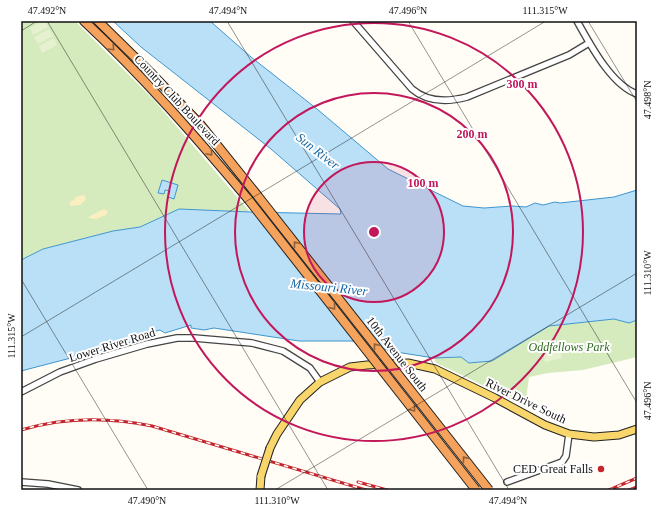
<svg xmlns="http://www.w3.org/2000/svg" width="658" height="511" viewBox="0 0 658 511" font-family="'Times New Roman',serif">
	<rect width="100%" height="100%" fill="#fffdf5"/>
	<!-- green -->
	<g fill="#d5ebbd">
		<polygon points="21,21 75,21 153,99 250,212 179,209 140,227 113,231 43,249 21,260"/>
		<path d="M614,319l15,4 8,-3v37l-54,13 -35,3 -19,4 -4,29c-30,-14 -59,-30 -89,-43l-2,-5 27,-1 8,6 23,-2 57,-35z"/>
	</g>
	<!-- sand -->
	<g fill="#fbeec1">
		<polygon points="83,195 85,196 86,199 80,205 72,206 70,205 70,202 74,200 76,197"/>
		<path d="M104,209l4,2 -2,4 -10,4 -8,-1c3,-4 12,-6 16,-9z"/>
	</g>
	<!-- pitch -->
	<g fill="#e6f2cf">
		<polygon points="43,21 45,21 48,27 33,35 30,28"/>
		<polygon points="49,29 53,36 38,44 34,37"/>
		<polygon points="54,38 57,45 42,53 39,46"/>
		<polygon points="560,347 562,358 545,362 542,350"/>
	</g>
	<!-- water -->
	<g fill="#b9e0f7" stroke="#3f96cf">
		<polygon points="113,21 210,21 251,57 317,109 388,169 463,206 484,208 512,206 526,207 535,203 543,205 555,202 560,203 614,197 637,190 637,320 629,323 614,319 549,326 492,361 469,363 461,357 434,358 396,352 352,341 299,341 214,328 204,330 191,328 191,325 165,333 160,330 148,333 140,340 21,371 21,260 43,249 113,231 140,227 179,209 250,212 341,214 340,209 271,149 141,47"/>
		<polygon points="162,180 178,185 174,199 168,197 170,191 165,190 164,194 158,193"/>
	</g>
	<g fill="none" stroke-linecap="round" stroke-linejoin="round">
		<defs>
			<g id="minor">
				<path d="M353,21l59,68c16,14 36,13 55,8l102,-42 20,-12"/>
				<path d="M577,21c13,23 34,64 60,73"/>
				<polyline points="21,392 60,372 96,359 147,344 177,338 194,338 252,343 283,351 310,368 320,382"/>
				<polyline points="21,482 48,484 78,490"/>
				<polyline points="507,482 562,462 566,456 569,434"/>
			</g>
			<g id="major">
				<polyline points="270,448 277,434 300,400 320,382 350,367 367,365 408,363 435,369 495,398 545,425 569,434 594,437 619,435 637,429"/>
				<polyline points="260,490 261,476"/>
			</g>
			<g id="highway">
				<path d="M84,21c59,55 112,116 164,178"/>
				<polyline points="98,21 150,72 200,124 257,195"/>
			</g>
		</defs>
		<!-- minor casing -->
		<use href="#minor" stroke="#444" stroke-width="8"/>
		<!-- major casing -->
		<use href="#major" stroke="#222" stroke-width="9"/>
		<!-- highway casing -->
		<use href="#highway" stroke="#222" stroke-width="10"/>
		<!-- minor -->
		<use href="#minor" stroke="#fff" stroke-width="5.5"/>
		<!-- major -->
		<use href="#major" stroke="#f9d66b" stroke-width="7"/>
		<!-- highway -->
		<use href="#highway" stroke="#f5a25d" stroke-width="8"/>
		<defs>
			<g id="rail">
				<path d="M21,430c43,-13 87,-13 131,-4l214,64"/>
				<polyline points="358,482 387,490"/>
				<polyline points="609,490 637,478"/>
				<polyline points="629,490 637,487"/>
			</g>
		</defs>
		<!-- rail casing -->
		<use href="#rail" stroke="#c4262e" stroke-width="3"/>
		<!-- rail -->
		<use href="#rail" stroke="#fff" stroke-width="1.5" stroke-dasharray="4.5" stroke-linecap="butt"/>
		<defs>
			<polyline id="major-bridge" points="261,476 270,448"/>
			<g id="highway-bridge">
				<polyline points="257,195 489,490"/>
				<polyline points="248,199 476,490"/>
			</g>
		</defs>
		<!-- major-bridge casing -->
		<use href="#major-bridge" stroke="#222" stroke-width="9" stroke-linecap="butt"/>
		<!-- highway-bridge casing -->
		<use href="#highway-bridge" stroke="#222" stroke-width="10" stroke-linecap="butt"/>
		<!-- major-bridge -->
		<use href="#major-bridge" stroke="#f9d66b" stroke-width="7"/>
		<!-- highway-bridge -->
		<use href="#highway-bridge" stroke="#f5a25d" stroke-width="8"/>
	</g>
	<!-- one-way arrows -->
	<defs><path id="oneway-chevron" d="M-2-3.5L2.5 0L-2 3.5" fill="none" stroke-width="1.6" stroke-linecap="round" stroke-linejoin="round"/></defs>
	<g stroke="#8e613b">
		<use href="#oneway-chevron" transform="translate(112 48) rotate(46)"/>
		<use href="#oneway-chevron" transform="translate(210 153) rotate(50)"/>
		<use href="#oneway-chevron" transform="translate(296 244) rotate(-128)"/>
		<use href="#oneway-chevron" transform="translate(333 307) rotate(52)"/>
		<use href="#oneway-chevron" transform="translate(376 346) rotate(-128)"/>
		<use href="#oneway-chevron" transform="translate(413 409) rotate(52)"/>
		<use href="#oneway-chevron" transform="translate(465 459) rotate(-128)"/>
	</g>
	<!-- ticks -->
	<path fill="none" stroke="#111" stroke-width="1" stroke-opacity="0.45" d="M47,21l281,469M227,21l282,469M408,21l229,382M588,21l49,81M21,31l16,-10M21,279l127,211M21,337l525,-316M275,490l362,-217"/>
	<!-- distance rings -->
	<circle cx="374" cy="232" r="70" fill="#c2185b" fill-opacity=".12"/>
	<g fill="none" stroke="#c2185b" stroke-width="2">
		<circle cx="374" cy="232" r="70"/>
		<circle cx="374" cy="232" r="139"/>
		<circle cx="374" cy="232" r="209"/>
	</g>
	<!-- markers -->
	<circle fill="#c4262e" stroke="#fff" stroke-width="1.5" cx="601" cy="469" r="4"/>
	<g text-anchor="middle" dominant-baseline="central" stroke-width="4" stroke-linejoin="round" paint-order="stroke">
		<!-- street labels -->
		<g font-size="12" fill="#111" stroke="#fff">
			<text transform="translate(177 100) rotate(47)">Country Club Boulevard</text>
			<text transform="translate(112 345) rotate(-17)">Lower River Road</text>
			<text transform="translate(397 354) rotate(52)">10th Avenue South</text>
			<text transform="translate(526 401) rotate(26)">River Drive South</text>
		</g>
		<!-- park labels -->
		<g font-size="12" font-style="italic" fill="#2f6b1f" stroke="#fff">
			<text x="569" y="347">Oddfellows Park</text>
		</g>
		<!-- poi labels -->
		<g font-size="12" fill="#111" stroke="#fff" text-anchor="end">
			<text x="593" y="469">CED Great Falls</text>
		</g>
		<!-- water labels -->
		<g font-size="13" font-style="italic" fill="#1768a6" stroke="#fff">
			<text transform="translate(318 151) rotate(38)">Sun River</text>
			<text transform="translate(329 287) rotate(6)">Missouri River</text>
		</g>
	</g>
	<circle cx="374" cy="232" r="6" fill="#c2185b" stroke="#fff" stroke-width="2"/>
	<g font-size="12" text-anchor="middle" font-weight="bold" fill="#c2185b" stroke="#fff" stroke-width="4" stroke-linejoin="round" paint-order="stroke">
		<text x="522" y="88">300 m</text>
		<text x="472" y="138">200 m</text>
		<text x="423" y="187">100 m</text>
	</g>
	<!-- border -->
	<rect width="658" height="511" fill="none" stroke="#ffffff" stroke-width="44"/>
	<rect x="22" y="22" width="614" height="467" fill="none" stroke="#111" stroke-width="1.5"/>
	<g font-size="10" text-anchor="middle" fill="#111">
		<text x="47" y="14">47.492°N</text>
		<text x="228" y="14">47.494°N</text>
		<text x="408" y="14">47.496°N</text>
		<text x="545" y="14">111.315°W</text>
		<text transform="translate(647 100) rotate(-90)" y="4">47.498°N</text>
		<text transform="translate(647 273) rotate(-90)" y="4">111.310°W</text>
		<text transform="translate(11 336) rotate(-90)" y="4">111.315°W</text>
		<text transform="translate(647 401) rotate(-90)" y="4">47.496°N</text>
		<text x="147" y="504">47.490°N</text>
		<text x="277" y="504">111.310°W</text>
		<text x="508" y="504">47.494°N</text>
	</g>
</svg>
